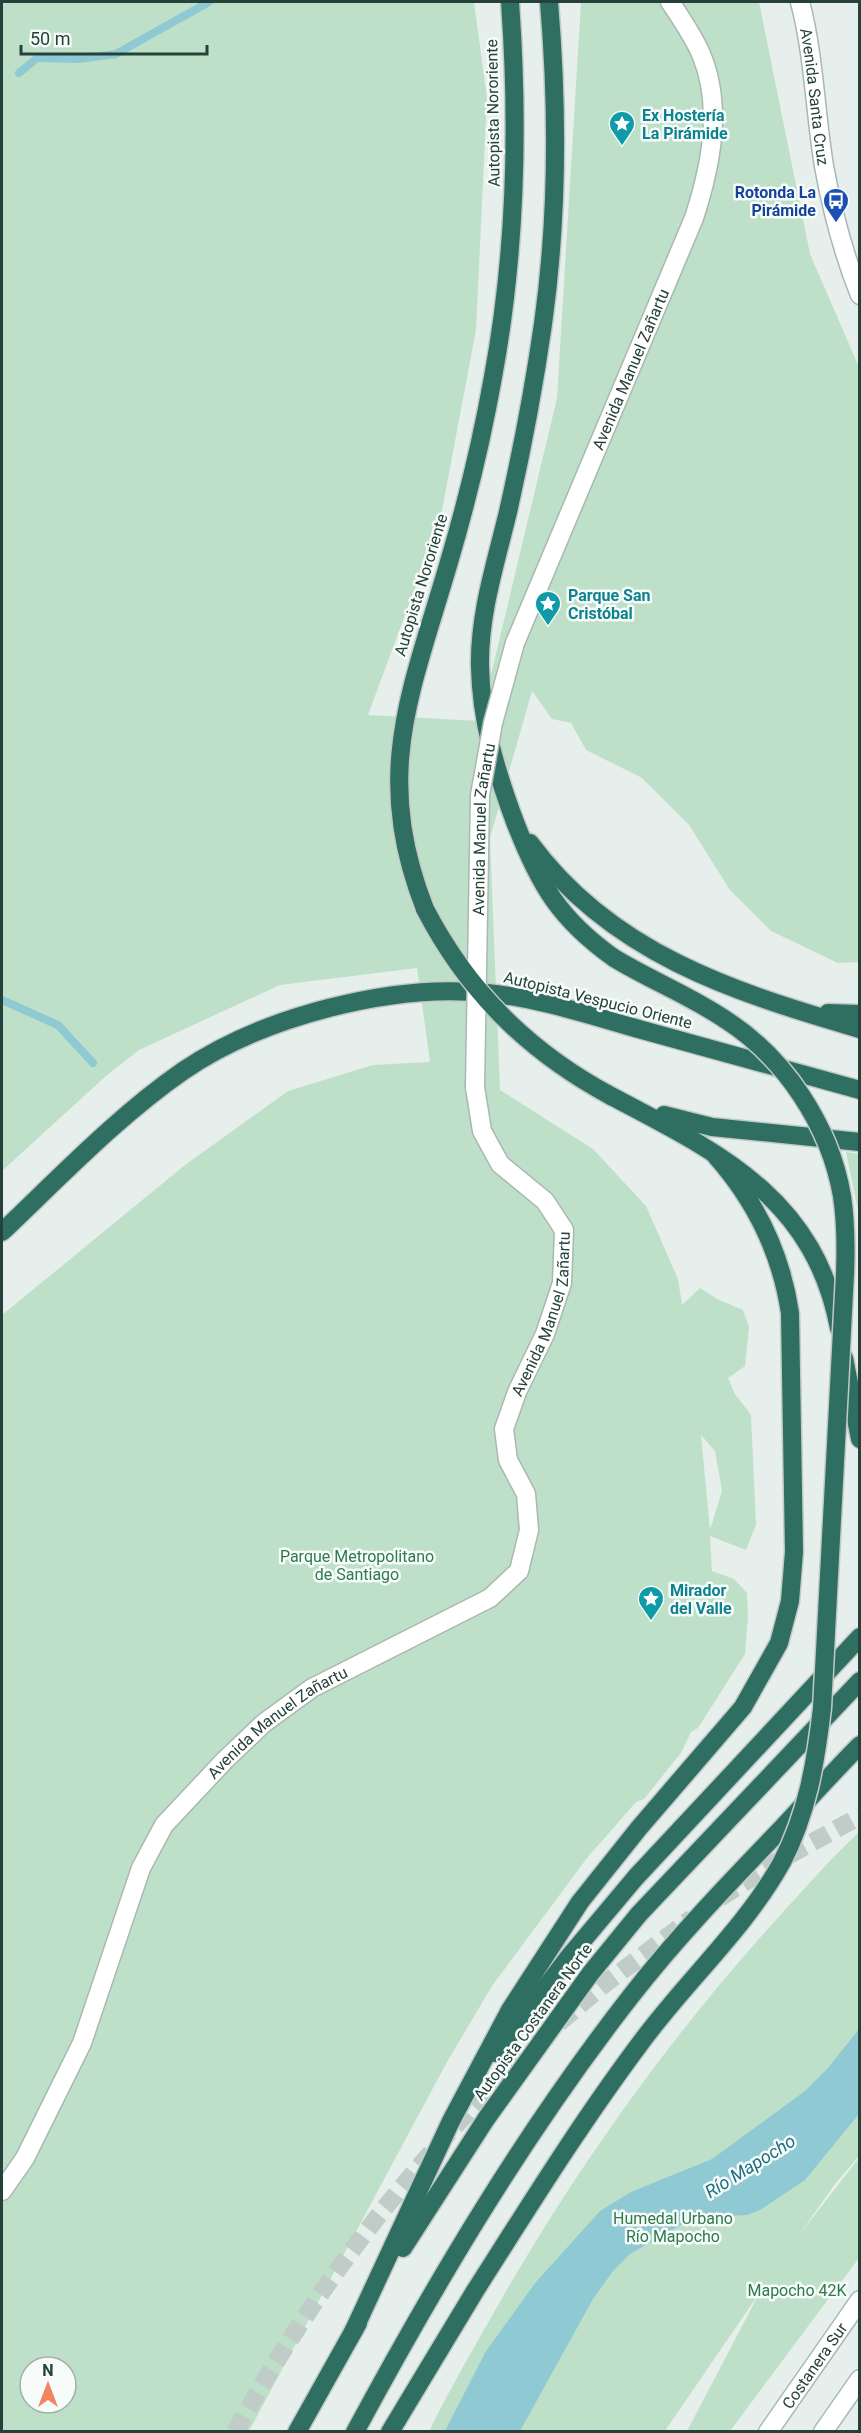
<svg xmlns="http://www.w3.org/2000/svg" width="861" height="2433" viewBox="0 0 861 2433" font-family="Roboto,sans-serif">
	<rect width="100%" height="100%" fill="#e6efeb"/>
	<!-- green -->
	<g fill="#bfe0c8" fill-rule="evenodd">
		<path d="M2,2h472l13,96 -11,232 -36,191 -72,194 112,6 77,-323 24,-396h178l51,252 49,113v595l-21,1 -67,-32 -41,-41 -41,-65 -47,-47 -56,-28 -15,-27 -19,-4 -20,-28 -42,147 10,252 93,59 53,57 32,73 4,26 18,-17 17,11 26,11 6,17 -4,39 -17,12 7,16 16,21 5,110 -10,25 -36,-14 2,35 22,8 13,14 1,23 -3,38 -47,74 -7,4 -10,21 -37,46 -8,3 -49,56 -95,128 -45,76 -198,369h-247v-1116l183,-150 103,-74 85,-26 57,-3 -13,-94 -137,17 -141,65 -33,26 -104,95zM701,1435l14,16 7,40 -12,39zM30,2367h36v36h-36z"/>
		<polygon points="846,1152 859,1154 859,1215"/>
		<path d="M859,1832v324l-24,28 -36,51 60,-77v100l-129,173h-43l73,-139 -95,139 -236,1c17,-36 37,-70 56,-104 80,-143 172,-275 281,-397 31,-34 60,-68 93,-99z"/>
	</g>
	<!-- water -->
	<polygon fill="#8ec9d4" points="859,2029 859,2114 805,2180 760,2210 747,2215 708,2217 681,2225 630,2254 613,2271 593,2299 520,2431 445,2431 486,2351 536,2282 600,2211 631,2192 712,2159 805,2091 828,2068"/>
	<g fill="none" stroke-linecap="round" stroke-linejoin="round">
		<!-- stream -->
		<g stroke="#8ec9d4" stroke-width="8">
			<polyline points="19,73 37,58 78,59 116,54 209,2"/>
			<polyline points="2,1000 58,1025 93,1063"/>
		</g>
		<!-- motorway-tunnel -->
		<g stroke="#bfccc8" stroke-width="18" stroke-dasharray="18 9" stroke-linecap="butt">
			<polyline points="720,1898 773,1864 860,1816"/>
			<polyline points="559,2023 602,1986 692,1918"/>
			<path d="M235,2432c79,-143 177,-270 295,-382"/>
		</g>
		<defs>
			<g id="minor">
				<path id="s1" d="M515,643l179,-425c17,-52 29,-112 7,-164 -8,-18 -20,-36 -31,-52"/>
				<path id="s2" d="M2,2191l23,-33 57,-115 59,-175 23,-43 61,-65 39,-37 48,-35 178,-90 29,-27 10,-41 -3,-36 -18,-34 -4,-31 13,-37 28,-58 17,-51 2,-53 -19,-29 -45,-37 -18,-33 -7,-44"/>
			</g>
			<g id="tertiary">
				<path id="s3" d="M800,2c14,53 15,109 24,164 8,44 19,87 36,129"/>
			</g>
			<g id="secondary">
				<path id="s4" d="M768,2432l92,-132"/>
				<polyline points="823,2432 860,2379"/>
			</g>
			<g id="motorway">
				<path d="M549,2c9,107 9,215 -6,322 -9,63 -21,126 -35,188 -12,50 -29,102 -28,154 1,55 16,105 35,156 24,62 44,97 99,136"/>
				<path d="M530,843c81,110 203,149 330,186"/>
				<path d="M425,909c-53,-136 -14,-216 24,-347 18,-61 33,-123 44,-185 23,-124 26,-250 17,-375"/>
				<polyline points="828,1013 860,1014"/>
				<path d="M611,1096c108,57 203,101 228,232"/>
				<polyline points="664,1115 712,1127 860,1142"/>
				<path d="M2,1232c57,-54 116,-116 181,-161 79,-54 208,-88 304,-78 50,5 99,21 148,35 75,20 150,41 225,62"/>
				<polyline points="844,1358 860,1439"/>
				<polyline points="496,2053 568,1958 636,1877 860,1637"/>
				<polyline points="403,2248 486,2119 590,1974 639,1914 860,1681"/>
				<path d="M353,2332l98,-211 59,-111 70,-108 59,-74 104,-121 36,-64 11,-42 4,-49 -4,-239c-9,-60 -34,-112 -75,-158"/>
				<polyline points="297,2432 358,2323"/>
				<path d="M355,2432c82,-152 170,-300 276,-436 46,-59 99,-114 151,-168 26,-28 51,-56 78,-83"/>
				<polyline points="390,2432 475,2291"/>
			</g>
		</defs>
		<!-- minor casing -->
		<use href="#minor" stroke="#a8b8b2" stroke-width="21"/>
		<!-- tertiary casing -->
		<use href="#tertiary" stroke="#a8b8b2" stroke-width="21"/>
		<!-- secondary casing -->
		<use href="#secondary" stroke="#a4bbb3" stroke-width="21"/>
		<!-- motorway casing -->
		<use href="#motorway" stroke="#c2cac8" stroke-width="21"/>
		<!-- minor -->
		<use href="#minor" stroke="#fff" stroke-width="18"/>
		<!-- tertiary -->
		<use href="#tertiary" stroke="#fff" stroke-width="18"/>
		<!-- secondary -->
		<use href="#secondary" stroke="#fff" stroke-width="18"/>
		<!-- motorway -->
		<use href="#motorway" stroke="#2f6f62" stroke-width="18"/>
		<defs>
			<g id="minor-bridge">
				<path id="s5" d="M475,1087l5,-292 13,-72 22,-80"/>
			</g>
			<g id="motorway-bridge">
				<path d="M425,909c43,83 104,143 186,187"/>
				<path d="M475,2291c53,-83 105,-167 164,-246 45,-62 106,-116 143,-183 25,-48 34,-100 40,-154l23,-434c1,-26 1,-52 -3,-78 -12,-70 -57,-138 -116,-176 -35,-24 -76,-40 -112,-62"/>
			</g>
		</defs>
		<!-- minor-bridge casing -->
		<use href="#minor-bridge" stroke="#a8b8b2" stroke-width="21" stroke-linecap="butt"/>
		<!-- motorway-bridge casing -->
		<use href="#motorway-bridge" stroke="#c2cac8" stroke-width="21" stroke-linecap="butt"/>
		<!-- minor-bridge -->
		<use href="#minor-bridge" stroke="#fff" stroke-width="18"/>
		<!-- motorway-bridge -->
		<use href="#motorway-bridge" stroke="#2f6f62" stroke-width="18"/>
	</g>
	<!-- icons -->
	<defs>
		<symbol id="sight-pin" viewBox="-11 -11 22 30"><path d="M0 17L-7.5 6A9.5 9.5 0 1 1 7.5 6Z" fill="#0f9aa8" stroke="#f7fbf9"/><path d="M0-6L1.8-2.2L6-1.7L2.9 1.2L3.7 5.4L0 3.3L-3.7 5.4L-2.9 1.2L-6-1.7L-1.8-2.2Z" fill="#fff"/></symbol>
		<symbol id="bus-pin" viewBox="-11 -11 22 30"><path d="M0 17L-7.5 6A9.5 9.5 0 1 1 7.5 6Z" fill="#1a4fb4" stroke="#f7fbf9"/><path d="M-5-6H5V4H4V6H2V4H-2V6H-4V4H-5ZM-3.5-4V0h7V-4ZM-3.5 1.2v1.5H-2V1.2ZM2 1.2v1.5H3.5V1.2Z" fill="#fff"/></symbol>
	</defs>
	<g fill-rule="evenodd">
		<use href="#sight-pin" x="607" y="109" width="30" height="40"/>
		<use href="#bus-pin" x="821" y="186" width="30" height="40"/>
		<use href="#sight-pin" x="533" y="589" width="30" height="40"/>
		<use href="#sight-pin" x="636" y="1584" width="30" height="40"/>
	</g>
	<g text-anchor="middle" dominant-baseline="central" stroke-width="5" stroke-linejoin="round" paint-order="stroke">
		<!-- street labels -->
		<g font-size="16" fill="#24423a" stroke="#f7fbf9">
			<text stroke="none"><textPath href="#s3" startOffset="96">Avenida Santa Cruz</textPath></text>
			<text transform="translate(493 113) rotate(-91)">Autopista Nororiente</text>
			<text stroke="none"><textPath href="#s1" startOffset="297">Avenida Manuel Zañartu</textPath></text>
			<text transform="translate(421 585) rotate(-73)">Autopista Nororiente</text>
			<text stroke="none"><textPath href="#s5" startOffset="258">Avenida Manuel Zañartu</textPath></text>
			<text transform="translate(598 1000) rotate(14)">Autopista Vespucio Oriente</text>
			<text stroke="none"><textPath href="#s2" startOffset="1114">Avenida Manuel Zañartu</textPath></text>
			<text stroke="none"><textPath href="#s2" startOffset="556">Avenida Manuel Zañartu</textPath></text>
			<text transform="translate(533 2022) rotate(-54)">Autopista Costanera Norte</text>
			<text stroke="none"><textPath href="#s4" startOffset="81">Costanera Sur</textPath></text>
		</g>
		<!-- culture labels -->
		<g font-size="16" font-weight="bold" fill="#0d838f" stroke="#f7fbf9" text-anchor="start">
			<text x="642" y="115">Ex Hostería<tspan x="642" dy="18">La Pirámide</tspan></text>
			<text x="568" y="595">Parque San<tspan x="568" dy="18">Cristóbal</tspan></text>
			<text x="670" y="1590">Mirador<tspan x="670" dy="18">del Valle</tspan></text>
		</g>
		<!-- transit labels -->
		<g font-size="16" font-weight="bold" fill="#164399" stroke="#f7fbf9" text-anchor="end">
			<text x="816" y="192">Rotonda La<tspan x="816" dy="18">Pirámide</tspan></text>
		</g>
		<!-- park labels -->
		<g font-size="16" fill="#2d7a4b" stroke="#f7fbf9">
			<text x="357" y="1556">Parque Metropolitano<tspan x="357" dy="18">de Santiago</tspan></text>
			<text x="673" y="2218">Humedal Urbano<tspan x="673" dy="18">Río Mapocho</tspan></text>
			<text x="797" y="2290">Mapocho 42K</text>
		</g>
		<!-- water labels -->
		<g font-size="18" font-style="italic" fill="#1c6f80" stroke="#f7fbf9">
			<text transform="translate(750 2166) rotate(-32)">Río Mapocho</text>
		</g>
	</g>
	<!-- border -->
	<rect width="861" height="2433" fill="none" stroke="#24423a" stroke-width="6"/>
	<!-- north arrow -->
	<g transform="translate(48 2385)"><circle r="28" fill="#f7fbf9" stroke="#a3b1ad" stroke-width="1.5"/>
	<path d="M0-4.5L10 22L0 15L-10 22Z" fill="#f4845f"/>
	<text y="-9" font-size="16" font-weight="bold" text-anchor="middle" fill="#24423a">N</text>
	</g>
	<!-- scale -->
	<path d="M21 45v9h186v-9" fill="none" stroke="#24423a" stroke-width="3"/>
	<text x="30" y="45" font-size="18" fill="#24423a" stroke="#f7fbf9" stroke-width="4.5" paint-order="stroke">50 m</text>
</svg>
